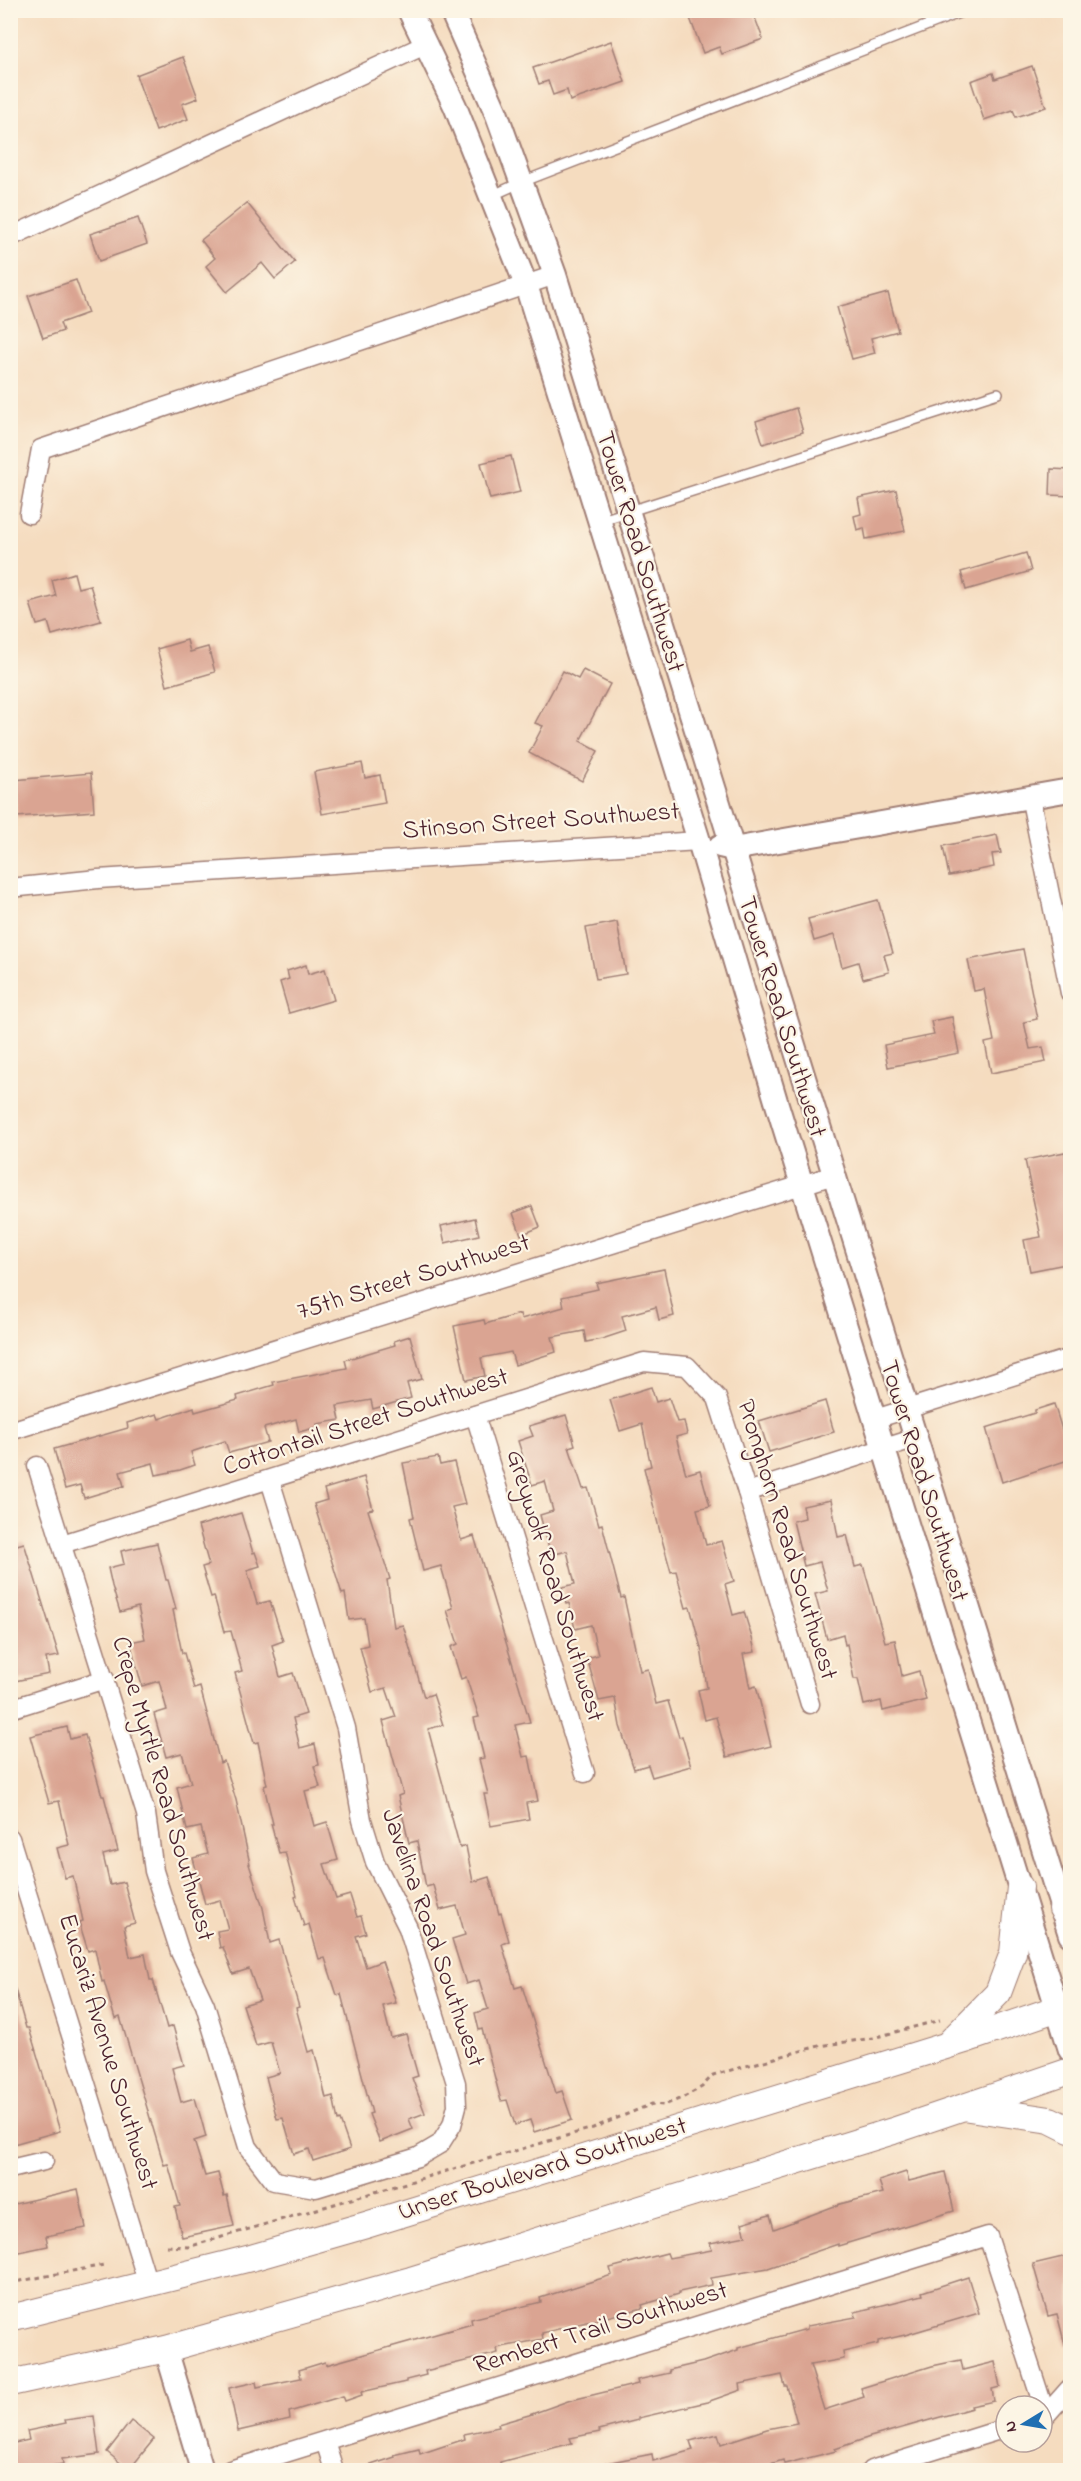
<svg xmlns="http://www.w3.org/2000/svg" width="1081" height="2481" viewBox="0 0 1081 2481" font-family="'Indie Flower',sans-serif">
	<rect width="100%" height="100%" fill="#fcf5e5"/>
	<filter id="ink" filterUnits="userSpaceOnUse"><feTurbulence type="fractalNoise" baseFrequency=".0167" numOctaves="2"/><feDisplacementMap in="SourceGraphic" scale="12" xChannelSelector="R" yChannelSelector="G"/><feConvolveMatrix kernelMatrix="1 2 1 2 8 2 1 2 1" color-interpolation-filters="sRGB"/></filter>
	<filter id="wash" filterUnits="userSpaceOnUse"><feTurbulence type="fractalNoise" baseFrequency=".008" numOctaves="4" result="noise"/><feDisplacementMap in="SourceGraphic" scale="24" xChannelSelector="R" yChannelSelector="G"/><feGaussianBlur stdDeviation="1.35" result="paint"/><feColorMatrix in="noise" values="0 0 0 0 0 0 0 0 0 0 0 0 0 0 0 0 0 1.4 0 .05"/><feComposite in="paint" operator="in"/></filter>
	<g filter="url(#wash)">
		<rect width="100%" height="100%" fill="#f5dcbf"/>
		<g id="blocks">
			<!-- building -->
			<g fill="#daa492">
				<polygon points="687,10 752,10 763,39 722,54 719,47 703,53"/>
				<polygon points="611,41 625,82 570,101 567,90 553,95 548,81 539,84 533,68"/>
				<polygon points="183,57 198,98 182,104 188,119 156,131 136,75"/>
				<polygon points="1032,66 1046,107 1016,117 1013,110 984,120 971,81 993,73 995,79"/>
				<polygon points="247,203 295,262 275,279 262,263 227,292 206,266 215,258 201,240"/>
				<polygon points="138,218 147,244 99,261 90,234"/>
				<polygon points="76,280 88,313 60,323 63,331 43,338 28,296"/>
				<polygon points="888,293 898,331 871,338 875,353 852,359 837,307"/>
				<polygon points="796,408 803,432 763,444 756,421"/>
				<polygon points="511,456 520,492 490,499 481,463"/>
				<polygon points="1051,469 1071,470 1071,496 1050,495"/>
				<polygon points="896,490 905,531 866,539 864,528 857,530 854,516 861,514 858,498"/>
				<polygon points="1026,553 1031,571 966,590 961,572"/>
				<polygon points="74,573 78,588 90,585 101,621 52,635 48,622 37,625 30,603 56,596 52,580"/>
				<polygon points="187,640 190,652 208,647 215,672 167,686 157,649"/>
				<polygon points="583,670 610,684 580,741 598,751 582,781 529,753 543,726 535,723 563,671 578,679"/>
				<polygon points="362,763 365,778 380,775 385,803 322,814 314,772"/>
				<polygon points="91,773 94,811 17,817 14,780"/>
				<polygon points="997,835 1001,853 992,854 994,867 949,876 943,846"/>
				<polygon points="878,900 893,953 884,955 889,972 863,979 858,962 842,967 834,935 814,941 808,919"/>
				<polygon points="617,922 626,974 596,979 586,928"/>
				<polygon points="1023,949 1037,1019 1024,1022 1030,1049 1043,1047 1046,1062 991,1073 985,1043 994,1041 984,989 974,991 968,960"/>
				<polygon points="306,965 308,974 325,969 334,1000 289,1013 280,982 289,979 287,971"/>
				<polygon points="952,1017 959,1053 888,1067 884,1045 934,1035 931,1021"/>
				<polygon points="1065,1152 1071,1180 1071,1263 1030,1271 1024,1240 1041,1237 1025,1160"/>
				<polygon points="532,1206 540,1227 521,1235 513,1213"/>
				<polygon points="475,1218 479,1235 445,1243 441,1226"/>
				<polygon points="664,1269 674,1316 659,1320 656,1307 622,1316 626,1331 602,1339 586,1342 584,1331 552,1337 556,1352 515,1365 511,1352 481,1358 485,1376 466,1380 454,1326 484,1320 485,1324 520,1314 521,1319 564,1307 562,1297 598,1289 596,1283"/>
				<polygon points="410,1336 422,1379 407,1383 411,1398 373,1409 371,1400 337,1406 340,1420 317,1424 318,1427 299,1432 296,1419 264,1428 268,1442 229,1453 225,1441 191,1452 195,1465 180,1470 156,1475 153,1463 120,1472 124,1486 84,1498 80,1485 65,1489 54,1449 128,1428 127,1423 157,1414 159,1419 194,1407 195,1412 238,1400 237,1396 274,1385 273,1382 347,1368 345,1360 395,1345 394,1341"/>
				<polygon points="651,1387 656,1402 669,1398 677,1422 684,1421 687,1434 676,1437 686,1474 700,1470 710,1506 697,1509 706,1545 722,1541 734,1581 725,1584 733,1615 744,1612 752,1638 755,1652 743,1654 750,1688 756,1686 771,1746 727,1757 716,1717 705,1720 698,1690 707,1688 701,1648 690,1607 686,1608 676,1571 671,1572 661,1536 644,1468 651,1466 642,1424 620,1431 610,1400"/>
				<polygon points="825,1401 834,1432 769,1452 759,1421"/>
				<polygon points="1054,1404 1071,1459 1002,1482 986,1428 1035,1413 1035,1410"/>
				<polygon points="566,1415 575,1445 569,1447 583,1489 588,1488 599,1525 602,1524 621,1598 624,1597 640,1671 648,1669 656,1704 668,1701 679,1737 682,1736 691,1766 652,1777 648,1765 634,1769 620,1726 615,1698 599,1701 587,1658 598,1655 591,1625 575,1629 569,1603 566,1604 562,1587 575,1584 567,1551 551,1555 540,1515 553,1511 545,1481 532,1485 518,1441 533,1436 529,1426"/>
				<polygon points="438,1457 440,1465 454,1462 465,1504 452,1507 461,1540 474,1536 530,1722 515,1725 523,1757 529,1756 538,1801 526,1803 529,1819 491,1826 484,1794 488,1794 479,1759 484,1758 474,1718 479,1717 466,1677 461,1679 451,1647 458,1644 447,1610 453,1608 441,1566 423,1571 410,1518 414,1517 403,1463"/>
				<polygon points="364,1477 373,1509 368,1510 390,1579 387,1580 394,1627 403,1625 424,1697 433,1694 443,1725 428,1729 460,1848 466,1846 473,1882 489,1877 499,1914 501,1913 509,1941 502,1944 515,1988 522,1986 556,2093 562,2091 572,2120 534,2132 530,2120 515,2125 507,2100 501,2101 482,2029 479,2030 475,2013 488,2009 479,1980 466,1984 452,1939 465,1935 457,1906 440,1910 433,1885 426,1887 417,1841 409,1843 398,1796 403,1794 383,1721 396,1717 386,1688 372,1692 360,1647 368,1645 364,1618 349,1620 345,1593 342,1594 314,1504 327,1500 324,1489"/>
				<polygon points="831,1500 838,1537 847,1535 855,1567 863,1565 885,1642 895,1640 902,1676 919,1671 926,1700 883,1711 881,1701 864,1705 858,1679 854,1679 847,1644 845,1645 843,1634 827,1639 815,1594 828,1591 820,1562 804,1566 793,1521 805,1518 803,1506"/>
				<polygon points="241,1513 253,1553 255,1552 260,1566 247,1570 257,1604 270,1601 283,1641 272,1645 280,1677 293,1673 306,1714 293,1718 300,1748 315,1744 319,1765 314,1766 320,1787 305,1791 314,1826 327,1822 338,1860 324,1864 336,1899 350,1895 357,1917 361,1916 366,1933 356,1936 366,1967 382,1961 396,2003 383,2006 391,2038 406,2034 418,2076 412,2078 425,2113 409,2119 413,2129 380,2142 369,2114 372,2113 341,1994 337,1995 325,1958 319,1959 309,1924 304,1926 295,1897 297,1896 285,1852 279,1853 271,1824 273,1824 264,1786 267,1785 258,1742 254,1743 235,1673 242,1671 231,1631 224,1632 214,1596 211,1597 202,1567 209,1565 198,1526"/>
				<polygon points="24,1543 59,1656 46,1658 49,1674 10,1682 10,1547"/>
				<polygon points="157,1543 166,1580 168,1580 176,1609 173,1610 182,1653 184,1653 194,1689 200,1687 220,1763 224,1761 236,1800 250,1864 249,1864 263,1908 270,1943 279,1940 299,2007 296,2008 308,2052 314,2050 326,2098 333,2096 338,2121 340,2120 350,2149 313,2161 309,2149 294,2154 283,2118 277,2119 266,2077 280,2073 271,2042 256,2046 243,2005 260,2000 249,1969 233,1974 223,1947 220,1948 217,1931 228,1929 220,1900 205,1904 193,1858 208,1854 201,1827 187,1830 177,1787 191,1783 182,1753 166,1757 154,1714 167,1710 159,1681 142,1686 130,1642 145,1639 138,1607 120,1612 112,1586 108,1568 124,1564 121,1551"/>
				<polygon points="67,1727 70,1739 85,1735 102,1796 104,1796 118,1851 103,1855 110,1885 124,1882 135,1923 124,1926 130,1957 145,1954 150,1980 153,1980 167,2028 173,2026 184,2065 172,2068 181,2102 195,2098 202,2122 206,2137 194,2141 205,2176 218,2173 224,2196 227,2195 234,2226 182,2237 175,2207 180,2206 168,2164 164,2165 120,2017 115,2019 104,1981 102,1982 95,1949 88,1951 79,1922 83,1921 73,1876 65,1878 57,1848 69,1845 59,1801 49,1803 30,1736"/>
				<polygon points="10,1989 15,1989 26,2028 29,2028 60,2131 10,2145"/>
				<polygon points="906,2172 909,2181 945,2172 954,2211 838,2246 838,2244 768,2268 711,2278 712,2285 679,2292 679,2294 642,2305 643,2308 542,2333 543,2339 497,2348 498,2353 425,2371 426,2375 406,2380 406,2382 361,2392 362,2395 345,2401 343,2396 289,2412 290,2419 238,2431 229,2388 256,2382 257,2387 301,2378 299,2370 325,2362 326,2365 472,2324 471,2319 541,2302 540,2298 612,2275 610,2268 667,2253 669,2258 712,2250 710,2243 746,2236 742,2223 770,2215 774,2229 840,2204 883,2193 879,2181"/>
				<polygon points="78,2189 86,2228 46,2236 48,2246 10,2254 10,2205"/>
				<polygon points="1071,2255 1071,2345 1065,2345 1057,2314 1048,2316 1033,2264"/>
				<polygon points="968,2277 979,2313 905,2335 878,2341 878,2344 843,2352 844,2359 810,2365 824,2410 864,2397 861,2388 932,2366 961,2360 963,2370 995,2362 1000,2387 992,2389 994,2401 971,2406 972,2408 870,2437 835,2449 836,2451 784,2464 783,2460 751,2470 606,2470 606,2463 652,2454 653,2461 693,2450 690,2441 718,2434 721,2444 767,2429 797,2423 787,2386 785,2386 782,2375 740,2384 741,2390 707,2402 638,2418 638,2420 599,2430 600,2432 570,2438 572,2443 500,2462 500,2467 480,2470 363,2470 362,2468 395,2457 394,2455 419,2449 420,2454 465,2439 464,2434 499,2427 498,2424 529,2415 568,2401 638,2384 637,2380 670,2373 669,2370 703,2362 738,2350 738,2348 807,2329 807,2326 856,2317 855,2312 923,2295 922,2292"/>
				<polygon points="94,2416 99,2454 62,2459 63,2464 27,2470 10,2470 10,2444 29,2440 27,2431 66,2423 65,2420"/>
				<polygon points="131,2421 154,2439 129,2470 107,2452"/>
			</g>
		</g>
	</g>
	<g filter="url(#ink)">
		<use href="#blocks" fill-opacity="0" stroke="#a07e75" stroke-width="1.5"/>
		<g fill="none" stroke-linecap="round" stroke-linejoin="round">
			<defs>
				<g id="service">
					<polyline points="491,196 522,182 967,10"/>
					<polyline points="599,521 998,393"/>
				</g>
				<g id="minor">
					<polyline points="10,237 427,44"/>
					<polyline points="29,514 41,449 555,275"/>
					<polyline points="1030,796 1070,993"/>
					<polyline points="10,888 98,879 699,841"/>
					<polyline points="475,1415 585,1773"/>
					<polyline points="875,1419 1070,1358"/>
					<polyline points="10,1431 834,1175"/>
					<polyline points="37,1466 146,1814 154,1871 180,1952 205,2005 248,2147 274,2181 316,2188 418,2157 440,2144 452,2125 457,2106 456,2083 408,1928 375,1862 362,1820 346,1728 270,1480"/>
					<polyline points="747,1492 916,1438"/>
					<polyline points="62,1544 644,1362 687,1366 717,1398 747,1492 810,1704"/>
					<polyline points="10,1709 105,1679"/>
					<polyline points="10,1838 148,2284"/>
					<polyline points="10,2169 44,2161"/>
					<polyline points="1046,2415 1070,2388"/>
					<polyline points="325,2441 334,2470"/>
					<polyline points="230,2470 988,2236 1046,2415"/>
					<polyline points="871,2470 1006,2428"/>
				</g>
				<g id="tertiary">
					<polyline points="409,10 455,106 526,285 699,841 776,1101 1070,2050"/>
					<polyline points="451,10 497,115 555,275 1070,1935"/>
					<polyline points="720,846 733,849 1070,790"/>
					<polyline points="166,2349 202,2470"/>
				</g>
				<g id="secondary">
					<polyline points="1062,1909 1070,1919"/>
					<polyline points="951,2041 998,1993 1013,1953 1020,1887"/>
					<polyline points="969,2108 1050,2120 1070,2130"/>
					<polyline points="10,2318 251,2258 366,2225 968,2039 1070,2004"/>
					<polyline points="10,2383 166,2349 411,2280 893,2131 1070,2071"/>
				</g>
			</defs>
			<!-- service casing -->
			<use href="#service" stroke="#a07e75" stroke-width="12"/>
			<!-- minor casing -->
			<use href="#minor" stroke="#a07e75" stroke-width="21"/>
			<!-- tertiary casing -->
			<use href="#tertiary" stroke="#a07e75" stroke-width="26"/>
			<!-- secondary casing -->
			<use href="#secondary" stroke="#a07e75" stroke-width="28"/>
			<!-- path -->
			<g stroke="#a07e75" stroke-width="3" stroke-dasharray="4.5 4.5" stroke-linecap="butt">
				<polyline points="167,2246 188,2247 593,2128 652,2104 664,2105 682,2098 702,2087 713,2075 819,2046 873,2038 940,2020"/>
				<polyline points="10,2283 104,2265"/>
			</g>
			<!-- service -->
			<use href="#service" stroke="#fff" stroke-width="9"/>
			<!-- minor -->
			<use href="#minor" stroke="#fff" stroke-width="18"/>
			<!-- tertiary -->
			<use href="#tertiary" stroke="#fff" stroke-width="22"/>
			<!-- secondary -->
			<use href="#secondary" stroke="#fff" stroke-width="26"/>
		</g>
	</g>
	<g text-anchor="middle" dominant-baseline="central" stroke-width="4.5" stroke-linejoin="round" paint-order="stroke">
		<!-- street labels -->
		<g font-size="26" fill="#4a1f2b" stroke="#fcf5e5">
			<text transform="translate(639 552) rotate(73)">Tower Road Southwest</text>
			<text transform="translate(541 822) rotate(-4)">Stinson Street Southwest</text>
			<text transform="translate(781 1017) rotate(73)">Tower Road Southwest</text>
			<text transform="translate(414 1278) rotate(-17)">75th Street Southwest</text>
			<text transform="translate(366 1423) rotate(-18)">Cottontail Street Southwest</text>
			<text transform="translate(923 1481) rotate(73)">Tower Road Southwest</text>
			<text transform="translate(786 1540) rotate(73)">Pronghorn Road Southwest</text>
			<text transform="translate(554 1586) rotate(73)">Greywolf Road Southwest</text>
			<text transform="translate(162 1789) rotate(74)">Crepe Myrtle Road Southwest</text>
			<text transform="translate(432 1938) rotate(71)">Javelina Road Southwest</text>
			<text transform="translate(107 2052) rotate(73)">Eucariz Avenue Southwest</text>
			<text transform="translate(543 2170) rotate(-17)">Unser Boulevard Southwest</text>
			<text transform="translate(601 2329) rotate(-17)">Rembert Trail Southwest</text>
		</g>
	</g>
	<!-- margin -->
	<rect width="1081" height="2481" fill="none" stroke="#fcf5e5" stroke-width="36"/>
	<!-- north arrow -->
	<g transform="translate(1024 2424) rotate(259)"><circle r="28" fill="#fcf5e5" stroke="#b59f9b" stroke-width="1.5"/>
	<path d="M0-4.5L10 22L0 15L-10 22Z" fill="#1f6fb2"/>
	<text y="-9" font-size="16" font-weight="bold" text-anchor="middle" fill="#4a1f2b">N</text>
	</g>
</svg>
